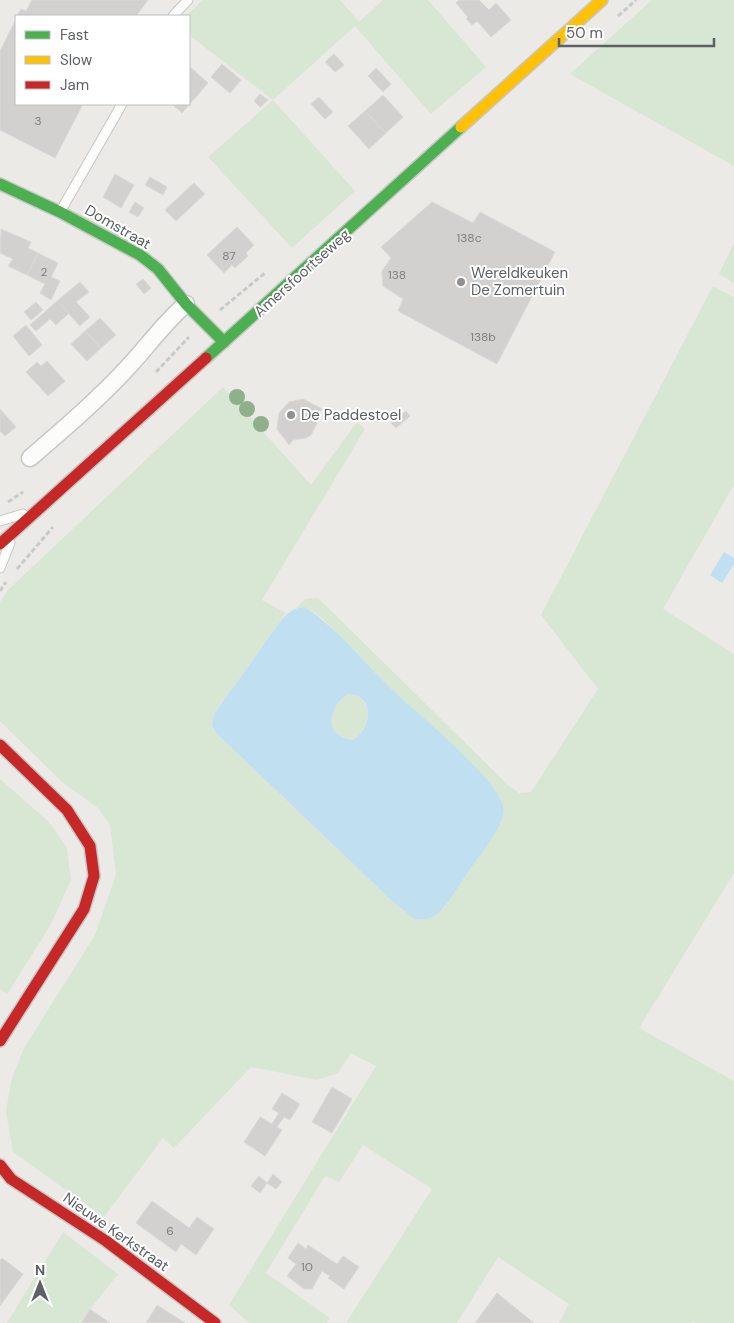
<svg xmlns="http://www.w3.org/2000/svg" width="734" height="1323" viewBox="0 0 734 1323" font-family="'DM Sans',sans-serif">
	<rect width="100%" height="100%" fill="#eceae7"/>
	<!-- green -->
	<g fill="#d8e6d4">
		<polygon points="203,0 340,0 359,22 383,0 428,0 486,67 431,114 355,26 273,100 355,191 292,248 208,157 273,100 189,35 189,16 186,16"/>
		<polygon points="652,0 734,0 734,166 570,74"/>
		<polygon points="734,243 734,283 719,274"/>
		<polygon points="713,286 734,297 734,485 663,609 734,654 734,873 639,1028 734,1081 734,1323 696,1323 692,1321 691,1323 559,1323 569,1304 498,1257 457,1323 346,1323 432,1189 363,1145 339,1182 325,1176 266,1273 330,1318 327,1323 249,1323 229,1305 376,1066 351,1053 338,1073 317,1080 251,1067 174,1148 163,1138 104,1217 13,1152 6,1112 11,1081 24,1048 95,935 116,875 110,825 98,808 62,782 0,721 0,602 7,591 223,387 311,485 357,422 365,429 262,600 286,613 214,714 212,725 216,733 391,900 414,919 444,908 501,821 504,810 501,798 473,764 398,696 322,618 305,607 296,608 305,599 318,598 508,785 519,793 531,792 598,689 541,615"/>
		<path d="M348,694c28,2 24,36 4,46 -3,-1 -9,-2 -12,-3 -17,-10 -5,-36 8,-43z"/>
		<polygon points="0,779 49,822 67,848 71,880 50,926 7,994 0,989"/>
		<polygon points="63,1232 118,1274 79,1323 7,1323"/>
	</g>
	<!-- water -->
	<g fill="#c0e0f2" fill-rule="evenodd">
		<polygon points="724,552 734,558 734,564 722,583 710,575"/>
		<path d="M305,607c36,24 62,60 94,89 20,19 105,88 105,114 -1,18 -26,47 -36,62 -8,11 -25,43 -38,46 -5,2 -11,1 -16,1l-23,-19 -175,-167 -4,-8 2,-11 65,-91c8,-10 13,-15 26,-16zM348,694c28,1 24,36 4,46 -3,-1 -9,-2 -12,-4 -17,-10 -5,-35 8,-42z"/>
	</g>
	<!-- building -->
	<g fill="#d3d1d0" stroke="#dbd9d6">
		<polygon points="32,0 148,0 136,16 17,16 21,9 26,11"/>
		<polygon points="459,0 479,0 489,10 496,3 511,20 491,37 477,21 472,25 466,19 468,17 456,3"/>
		<polygon points="16,19 16,104 83,104 55,158 0,130 0,51"/>
		<polygon points="334,54 344,65 335,72 325,62"/>
		<polygon points="222,64 241,80 230,93 211,77"/>
		<polygon points="189,66 208,83 182,113 172,104 189,104"/>
		<polygon points="376,68 391,84 383,92 368,76"/>
		<polygon points="260,94 268,100 260,107 254,101"/>
		<polygon points="383,95 403,117 386,133 365,111"/>
		<polygon points="319,97 333,112 325,119 311,104"/>
		<polygon points="365,111 386,133 369,149 348,126"/>
		<polygon points="115,174 134,185 121,208 103,197"/>
		<polygon points="150,177 167,187 163,195 145,185"/>
		<polygon points="194,183 205,194 176,221 165,210"/>
		<polygon points="135,202 144,208 138,217 129,212"/>
		<polygon points="432,202 473,223 480,212 555,252 497,364 398,311 403,299 383,286 382,271 391,258 381,247"/>
		<polygon points="237,227 254,245 246,253 248,256 235,268 232,265 224,273 207,255"/>
		<polygon points="1,229 31,242 28,248 38,253 27,275 8,266 13,259 0,253"/>
		<polygon points="38,253 58,263 51,277 60,281 51,300 40,293 45,284 27,275"/>
		<polygon points="143,279 151,288 144,294 136,284"/>
		<polygon points="80,282 89,292 76,302 90,317 80,326 57,301"/>
		<polygon points="57,301 69,313 56,325 50,319 36,331 30,325"/>
		<polygon points="36,302 43,310 31,320 24,312"/>
		<polygon points="100,318 116,335 101,348 85,331"/>
		<polygon points="26,325 42,345 29,356 13,336"/>
		<polygon points="85,331 101,348 87,361 71,344"/>
		<polygon points="47,361 65,381 48,396 26,372 37,362 41,366"/>
		<polygon points="303,399 322,409 316,416 317,423 311,435 306,438 293,440 289,445 277,429 279,413 289,402"/>
		<polygon points="0,409 16,427 5,436 0,431"/>
		<polygon points="406,411 410,416 396,428 391,423"/>
		<polygon points="332,1087 352,1099 332,1133 312,1122"/>
		<polygon points="282,1093 300,1104 290,1120 284,1117 277,1127 282,1130 265,1156 244,1142 260,1117 272,1124 279,1113 272,1109"/>
		<polygon points="273,1174 282,1182 276,1189 267,1183"/>
		<polygon points="259,1176 267,1183 260,1193 251,1186"/>
		<polygon points="152,1201 189,1228 197,1217 214,1229 196,1255 181,1244 176,1252 136,1223"/>
		<polygon points="298,1243 306,1249 308,1245 337,1264 343,1256 359,1267 344,1289 328,1278 330,1276 322,1271 312,1289 304,1289 287,1276 296,1264 288,1258"/>
		<polygon points="2,1258 23,1274 0,1306 0,1260"/>
		<polygon points="497,1293 534,1323 475,1323"/>
		<polygon points="157,1305 185,1323 146,1323"/>
		<polygon points="90,1309 110,1323 81,1323"/>
	</g>
	<g fill="none" stroke-linecap="round" stroke-linejoin="round">
		<defs>
			<g id="lane">
				<polyline points="173,16 188,0"/>
				<polyline points="60,212 122,104"/>
				<polyline points="0,521 23,514"/>
				<polyline points="0,568 10,543"/>
			</g>
			<path id="street" d="M30,458c35,-30 70,-60 101,-94 19,-21 34,-42 55,-60"/>
			<g id="fast">
				<polyline points="0,184 60,212 140,255 158,269 186,304 224,342"/>
				<polyline points="206,358 461,127"/>
			</g>
			<polyline id="slow" points="461,127 602,0"/>
			<g id="jam">
				<polyline points="0,544 206,358"/>
				<polyline points="0,745 67,810 90,846 94,876 84,909 0,1041"/>
				<polyline points="0,1165 11,1179 106,1241 215,1323"/>
			</g>
		</defs>
		<!-- lane casing -->
		<use href="#lane" stroke="#c6c7c6" stroke-width="11"/>
		<!-- street casing -->
		<use href="#street" stroke="#c6c7c6" stroke-width="19"/>
		<!-- fast casing -->
		<use href="#fast" stroke="#c6c7c6" stroke-width="14"/>
		<!-- slow casing -->
		<use href="#slow" stroke="#c6c7c6" stroke-width="14"/>
		<!-- jam casing -->
		<use href="#jam" stroke="#c6c7c6" stroke-width="14"/>
		<!-- path -->
		<g stroke="#c6cac8" stroke-width="3" stroke-dasharray="5 2.5" stroke-linecap="butt">
			<polyline points="618,16 636,0"/>
			<polyline points="220,310 265,273"/>
			<polyline points="156,372 189,337"/>
			<polyline points="8,502 23,492"/>
			<polyline points="17,569 53,527"/>
			<polyline points="0,591 6,582"/>
		</g>
		<!-- lane -->
		<use href="#lane" stroke="#fcfcfb" stroke-width="9"/>
		<!-- street -->
		<use href="#street" stroke="#fcfcfb" stroke-width="16"/>
		<!-- fast -->
		<use href="#fast" stroke="#4caf50" stroke-width="11"/>
		<!-- slow -->
		<use href="#slow" stroke="#ffc107" stroke-width="11"/>
		<!-- jam -->
		<use href="#jam" stroke="#c62828" stroke-width="11"/>
	</g>
	<!-- trees -->
	<g fill="#8eb08b">
		<circle cx="237" cy="397" r="8"/>
		<circle cx="247" cy="409" r="8"/>
		<circle cx="261" cy="424" r="8"/>
	</g>
	<!-- markers -->
	<g fill="#8f9192" stroke="#fff" stroke-width="2">
		<circle cx="461" cy="282" r="5"/>
		<circle cx="291" cy="415" r="5"/>
	</g>
	<g text-anchor="middle" dominant-baseline="central" stroke-width="4" stroke-linejoin="round" paint-order="stroke">
		<!-- number labels -->
		<g font-size="12" fill="#7c7e80">
			<text x="38" y="121">3</text>
			<text x="469" y="238">138c</text>
			<text x="229" y="256">87</text>
			<text x="44" y="272">2</text>
			<text x="397" y="275">138</text>
			<text x="483" y="337">138b</text>
			<text x="170" y="1231">6</text>
			<text x="307" y="1267">10</text>
		</g>
		<!-- street labels -->
		<g font-size="15" fill="#5d6164" stroke="#fff">
			<text transform="translate(118 227) rotate(30)">Domstraat</text>
			<text transform="translate(302 273) rotate(-42)">Amersfoortseweg</text>
			<text transform="translate(116 1232) rotate(35)">Nieuwe Kerkstraat</text>
		</g>
		<!-- poi labels -->
		<g font-size="15" fill="#5d6164" stroke="#fff" text-anchor="start">
			<text x="471" y="273">Wereldkeuken<tspan x="471" dy="17">De Zomertuin</tspan></text>
			<text x="301" y="415">De Paddestoel</text>
		</g>
	</g>
	<!-- legend -->
	<rect x="15" y="15" width="175" height="90" fill="#ffffff" stroke="#bec0c1"/>
	<rect x="25" y="31" width="25" height="8" fill="#4caf50" stroke="#bec0c1"/>
	<text x="60" y="40" font-size="15" fill="#5d6164">Fast</text>
	<rect x="25" y="56" width="25" height="8" fill="#ffc107" stroke="#bec0c1"/>
	<text x="60" y="65" font-size="15" fill="#5d6164">Slow</text>
	<rect x="25" y="81" width="25" height="8" fill="#c62828" stroke="#bec0c1"/>
	<text x="60" y="90" font-size="15" fill="#5d6164">Jam</text>
	<!-- north arrow -->
	<g transform="translate(40 1283)" stroke="#ffffff" stroke-width="4" paint-order="stroke">
	<path d="M0-4L9 19L0 12L-9 19Z" fill="#5d6164"/>
	<text y="-8" font-size="14" font-weight="bold" text-anchor="middle" fill="#5d6164">N</text>
	</g>
	<!-- scale -->
	<path d="M559 38v8h155v-8" fill="none" stroke="#5d6164" stroke-width="2.5"/>
	<text x="566" y="38" font-size="15" fill="#5d6164" stroke="#ffffff" stroke-width="4" paint-order="stroke">50 m</text>
</svg>
